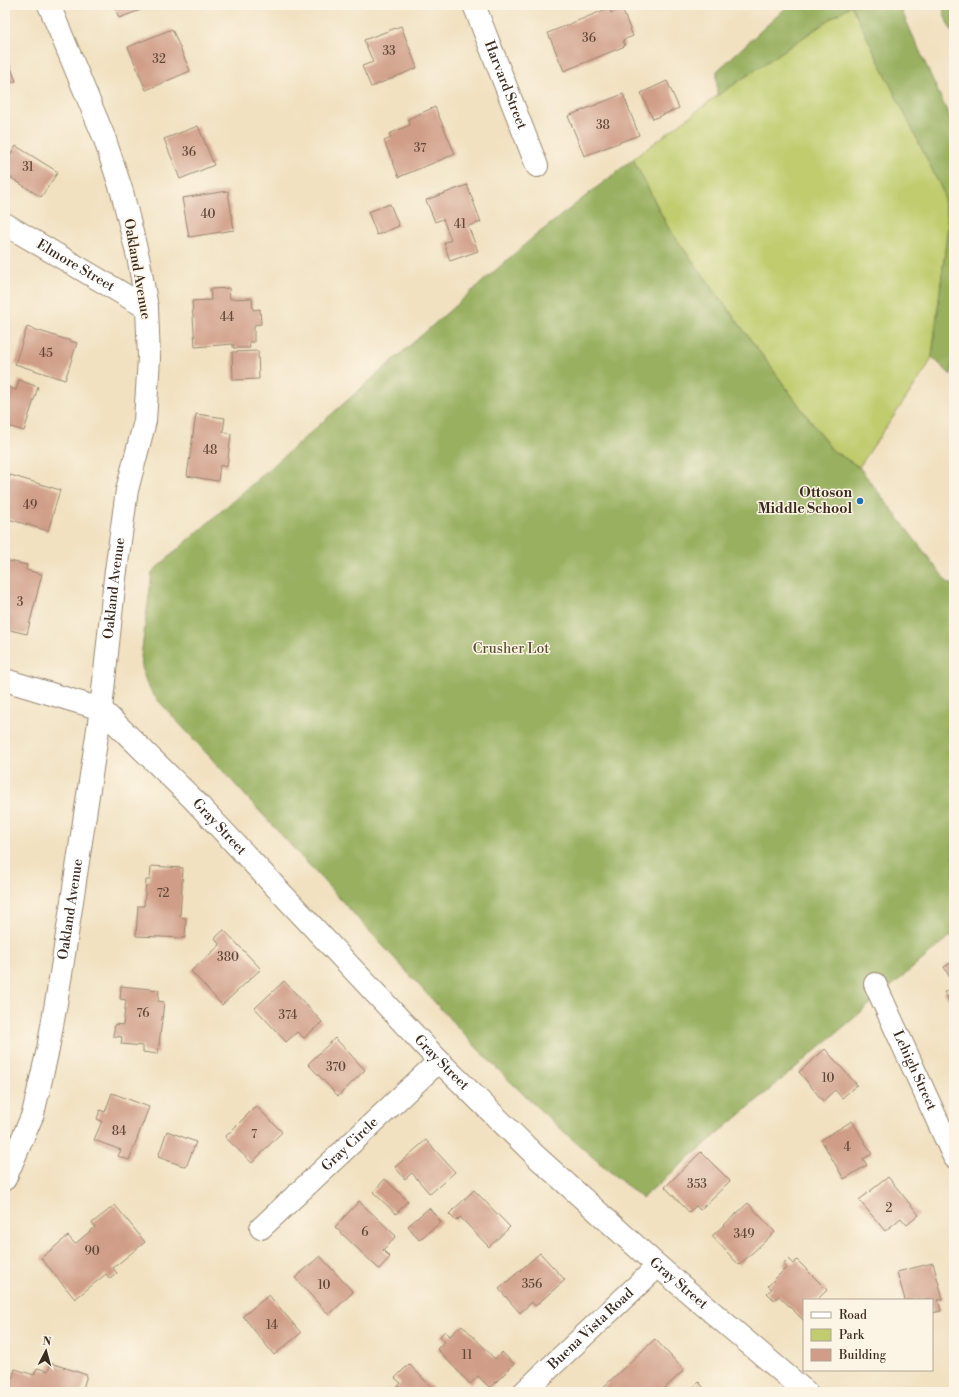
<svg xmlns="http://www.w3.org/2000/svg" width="959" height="1397" viewBox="0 0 959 1397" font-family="'Libre Bodoni',serif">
	<rect width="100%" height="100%" fill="#fcf5e5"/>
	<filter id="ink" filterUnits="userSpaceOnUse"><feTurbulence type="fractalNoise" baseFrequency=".025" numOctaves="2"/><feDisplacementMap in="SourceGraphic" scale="8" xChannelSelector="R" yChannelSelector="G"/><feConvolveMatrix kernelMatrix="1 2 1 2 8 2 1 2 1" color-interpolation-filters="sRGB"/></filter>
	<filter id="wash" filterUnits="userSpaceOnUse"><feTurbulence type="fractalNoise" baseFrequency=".012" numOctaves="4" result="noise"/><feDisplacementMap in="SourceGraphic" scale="16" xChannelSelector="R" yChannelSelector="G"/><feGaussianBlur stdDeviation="0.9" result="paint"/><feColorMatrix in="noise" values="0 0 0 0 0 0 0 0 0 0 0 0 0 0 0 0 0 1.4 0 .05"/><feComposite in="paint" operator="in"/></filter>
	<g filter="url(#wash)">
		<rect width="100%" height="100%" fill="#f1e1c1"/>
		<!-- green -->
		<polygon fill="#c0cc6e" stroke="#7e7b46" points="851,5 943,191 948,226 932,357 926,369 859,467 832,450 669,229 633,159 717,96"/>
		<!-- forest -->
		<g fill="#98b061" stroke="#6a6d40">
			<polygon points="789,5 851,5 717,96 717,71"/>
			<polygon points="851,5 899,5 954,127 954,354 951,375 932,357 948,226 943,192"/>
			<path d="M943,5h11v29c-6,-8 -11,-19 -11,-29z"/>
			<path d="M633,159l36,70 163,221 27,17 89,116 6,2v348l-312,265c-60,-48 -117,-100 -170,-155l-316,-345c-10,-12 -14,-25 -15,-41l11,-85 378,-332z"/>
		</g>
		<g id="blocks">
			<!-- building -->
			<g fill="#d09e88">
				<polygon points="114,5 154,5 119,18"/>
				<polygon points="609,8 611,13 622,9 633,36 623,40 625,46 564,71 548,33"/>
				<polygon points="401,26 417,68 371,87 362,66 373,62 364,40"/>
				<polygon points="172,29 190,71 146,90 128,47"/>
				<polygon points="5,53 16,81 5,85"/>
				<polygon points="667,81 679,108 653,119 641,93"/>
				<polygon points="623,94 639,135 584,156 568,116"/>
				<polygon points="435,107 455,154 399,177 384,141 391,138 389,134 410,125 408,119"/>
				<polygon points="198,126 214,165 180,179 164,139"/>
				<polygon points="16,146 58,172 41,197 5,174 5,163"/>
				<polygon points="467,185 481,222 468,226 478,251 450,261 444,243 451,240 443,219 435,222 426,200"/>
				<polygon points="228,191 234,230 189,237 182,198"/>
				<polygon points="390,204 399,226 377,235 368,212"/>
				<polygon points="229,288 230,299 252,298 253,310 260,309 261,324 254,325 254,342 249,342 250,348 233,348 233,344 195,347 192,301 211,300 210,289"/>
				<polygon points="27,327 77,343 65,380 15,364"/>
				<polygon points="258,351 259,379 233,380 232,352"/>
				<polygon points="19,380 38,387 24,431 5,425 5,386 16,390"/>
				<polygon points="196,414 225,418 223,432 231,434 227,467 220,465 218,481 187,476"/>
				<polygon points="10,475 60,490 48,531 5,518 5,492"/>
				<polygon points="5,560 27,565 26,570 42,574 27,634 5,629"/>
				<polygon points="151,866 183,868 180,917 186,918 185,938 136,936 138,906 144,906 146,880 150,880"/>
				<polygon points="224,930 261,969 222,1005 191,971 220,945 215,938"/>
				<polygon points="954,961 954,985 944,967"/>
				<polygon points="284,981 322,1022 304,1038 297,1032 286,1042 255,1008"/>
				<polygon points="121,986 159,990 158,1001 164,1002 158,1054 143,1052 143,1046 121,1044 122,1037 113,1036 115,1024 123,1025 126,1000 120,999"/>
				<polygon points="954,987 954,1004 952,1005 944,992"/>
				<polygon points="335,1038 365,1070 338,1096 308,1064"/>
				<polygon points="825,1049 857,1085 842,1098 835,1090 823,1101 799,1072"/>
				<polygon points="112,1093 149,1107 129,1160 118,1156 121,1150 94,1140 102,1121 97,1119 100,1110 105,1112"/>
				<polygon points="256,1106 282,1132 252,1163 225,1137"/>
				<polygon points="852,1121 872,1154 863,1159 867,1165 844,1179 821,1140"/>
				<polygon points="167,1131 196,1142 186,1167 158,1157"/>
				<polygon points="426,1140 455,1172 430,1194 412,1173 405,1179 395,1167"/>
				<polygon points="701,1152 730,1181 700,1210 696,1206 689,1212 665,1187"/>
				<polygon points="888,1177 919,1215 907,1225 901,1218 885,1231 859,1200"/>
				<polygon points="385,1179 408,1201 396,1214 373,1192"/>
				<polygon points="474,1190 510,1227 489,1247 460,1217 456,1221 449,1214"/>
				<polygon points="359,1201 396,1236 383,1250 390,1257 379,1269 335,1227"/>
				<polygon points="748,1203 775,1232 739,1265 712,1236"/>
				<polygon points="115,1205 145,1242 113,1268 117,1273 110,1279 106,1274 75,1299 41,1258 68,1236 75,1244 95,1227 92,1223"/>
				<polygon points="429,1208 441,1222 419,1240 408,1226"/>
				<polygon points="540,1253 565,1280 535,1306 532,1302 520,1313 499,1289"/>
				<polygon points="320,1256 353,1292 329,1315 295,1278"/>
				<polygon points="788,1259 793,1264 797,1260 827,1290 817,1300 804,1300 804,1321 779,1296 774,1300 767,1293 772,1289 768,1286 786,1268 783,1264"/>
				<polygon points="933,1263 943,1299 938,1300 941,1311 932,1313 932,1300 905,1300 897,1272"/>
				<polygon points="269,1295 301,1333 274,1355 243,1316"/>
				<polygon points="462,1325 495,1359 502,1352 514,1364 490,1388 478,1376 470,1384 437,1349 445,1342 440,1336 445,1331 450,1336"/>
				<polygon points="655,1339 684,1370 661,1392 598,1392"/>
				<polygon points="51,1363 87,1375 82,1392 8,1392 15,1369 34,1375 37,1368 48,1371"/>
				<polygon points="409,1364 436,1392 392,1392 401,1383 395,1378"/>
				<polygon points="699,1382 707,1392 688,1392"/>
			</g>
		</g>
	</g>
	<g filter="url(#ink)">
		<use href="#blocks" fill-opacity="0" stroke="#968670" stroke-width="1"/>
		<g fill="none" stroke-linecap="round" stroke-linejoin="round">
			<defs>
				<g id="minor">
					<path id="s1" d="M474,5l63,161"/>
					<path id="s2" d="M5,224l142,84"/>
					<polyline points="5,680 101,709"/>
					<path id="s3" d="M875,984l79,173"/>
					<path id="s4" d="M261,1228l178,-167"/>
					<path id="s5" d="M524,1392l134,-126"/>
				</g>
				<g id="tertiary">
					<path id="s6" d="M101,709l92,90 246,262 99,97 120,108 148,126"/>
					<path id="s7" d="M5,1179l28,-65 15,-65 13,-75 40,-265 14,-131 12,-88 18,-69 4,-63 -2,-50 -8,-47 -17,-69 -18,-55 -55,-132"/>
				</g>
			</defs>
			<!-- minor casing -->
			<use href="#minor" stroke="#968670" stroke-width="24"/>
			<!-- tertiary casing -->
			<use href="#tertiary" stroke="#968670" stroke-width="24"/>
			<!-- minor -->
			<use href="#minor" stroke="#fff" stroke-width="22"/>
			<!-- tertiary -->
			<use href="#tertiary" stroke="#fff" stroke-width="22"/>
		</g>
	</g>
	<!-- markers -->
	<circle fill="#1f6fb2" stroke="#fcf5e5" stroke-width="1.5" cx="860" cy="501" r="4"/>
	<g text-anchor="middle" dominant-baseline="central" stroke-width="3" stroke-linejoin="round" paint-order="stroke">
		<!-- number labels -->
		<g font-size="12" fill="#604738">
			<text x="589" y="38">36</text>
			<text x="389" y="51">33</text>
			<text x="159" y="59">32</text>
			<text x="603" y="125">38</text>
			<text x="420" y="148">37</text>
			<text x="189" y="152">36</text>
			<text x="28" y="167">31</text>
			<text x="208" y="214">40</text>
			<text x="460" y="224">41</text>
			<text x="227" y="317">44</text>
			<text x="46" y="353">45</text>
			<text x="210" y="450">48</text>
			<text x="30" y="505">49</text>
			<text x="20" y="602">3</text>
			<text x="163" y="893">72</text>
			<text x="228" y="957">380</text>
			<text x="143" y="1013">76</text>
			<text x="288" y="1015">374</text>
			<text x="336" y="1067">370</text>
			<text x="828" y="1078">10</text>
			<text x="119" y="1131">84</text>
			<text x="254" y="1134">7</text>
			<text x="847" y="1147">4</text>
			<text x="697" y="1184">353</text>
			<text x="889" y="1208">2</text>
			<text x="365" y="1232">6</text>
			<text x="744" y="1234">349</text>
			<text x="92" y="1251">90</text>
			<text x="532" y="1284">356</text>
			<text x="324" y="1285">10</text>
			<text x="272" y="1325">14</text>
			<text x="467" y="1355">11</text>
		</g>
		<!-- street labels -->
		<g font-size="14" fill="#3b2a1e" stroke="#fcf5e5">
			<text stroke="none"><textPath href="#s1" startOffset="86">Harvard Street</textPath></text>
			<text stroke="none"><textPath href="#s2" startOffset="82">Elmore Street</textPath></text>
			<text transform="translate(137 269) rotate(80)">Oakland Avenue</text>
			<text stroke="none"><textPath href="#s7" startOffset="603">Oakland Avenue</textPath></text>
			<text stroke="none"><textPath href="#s6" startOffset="167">Gray Street</textPath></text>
			<text stroke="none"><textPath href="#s7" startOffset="279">Oakland Avenue</textPath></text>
			<text stroke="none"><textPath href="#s6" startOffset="491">Gray Street</textPath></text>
			<text stroke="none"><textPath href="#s3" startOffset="95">Lehigh Street</textPath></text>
			<text stroke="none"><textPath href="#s4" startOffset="122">Gray Circle</textPath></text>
			<text stroke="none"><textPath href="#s6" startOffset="815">Gray Street</textPath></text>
			<text stroke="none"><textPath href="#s5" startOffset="92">Buena Vista Road</textPath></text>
		</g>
		<!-- poi labels -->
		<g font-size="14" font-weight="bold" fill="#3b2a1e" stroke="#fcf5e5" text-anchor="end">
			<text x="852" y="493">Ottoson<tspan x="852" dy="16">Middle School</tspan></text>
		</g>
		<!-- park labels -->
		<g font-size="14" fill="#5c5232" stroke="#fcf5e5">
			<text x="511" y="649">Crusher Lot</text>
		</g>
	</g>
	<!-- margin -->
	<rect width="959" height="1397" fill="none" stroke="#fcf5e5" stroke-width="20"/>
	<!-- legend -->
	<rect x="803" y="1299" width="130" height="72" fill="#fcf5e5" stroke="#afa495"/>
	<rect x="811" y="1312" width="20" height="6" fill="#ffffff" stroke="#afa495"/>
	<text x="839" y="1319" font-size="12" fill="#3b2a1e">Road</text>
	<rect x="811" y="1329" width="20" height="12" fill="#c0cc6e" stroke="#afa495"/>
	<text x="839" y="1339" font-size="12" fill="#3b2a1e">Park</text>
	<rect x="811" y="1349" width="20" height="12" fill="#d09e88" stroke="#afa495"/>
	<text x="839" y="1359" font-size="12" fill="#3b2a1e">Building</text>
	<!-- north arrow -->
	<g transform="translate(46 1351) rotate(6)" stroke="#fcf5e5" stroke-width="3" paint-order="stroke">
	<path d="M0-3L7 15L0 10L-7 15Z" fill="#3b2a1e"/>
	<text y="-6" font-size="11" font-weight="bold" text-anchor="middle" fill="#3b2a1e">N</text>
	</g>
</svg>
